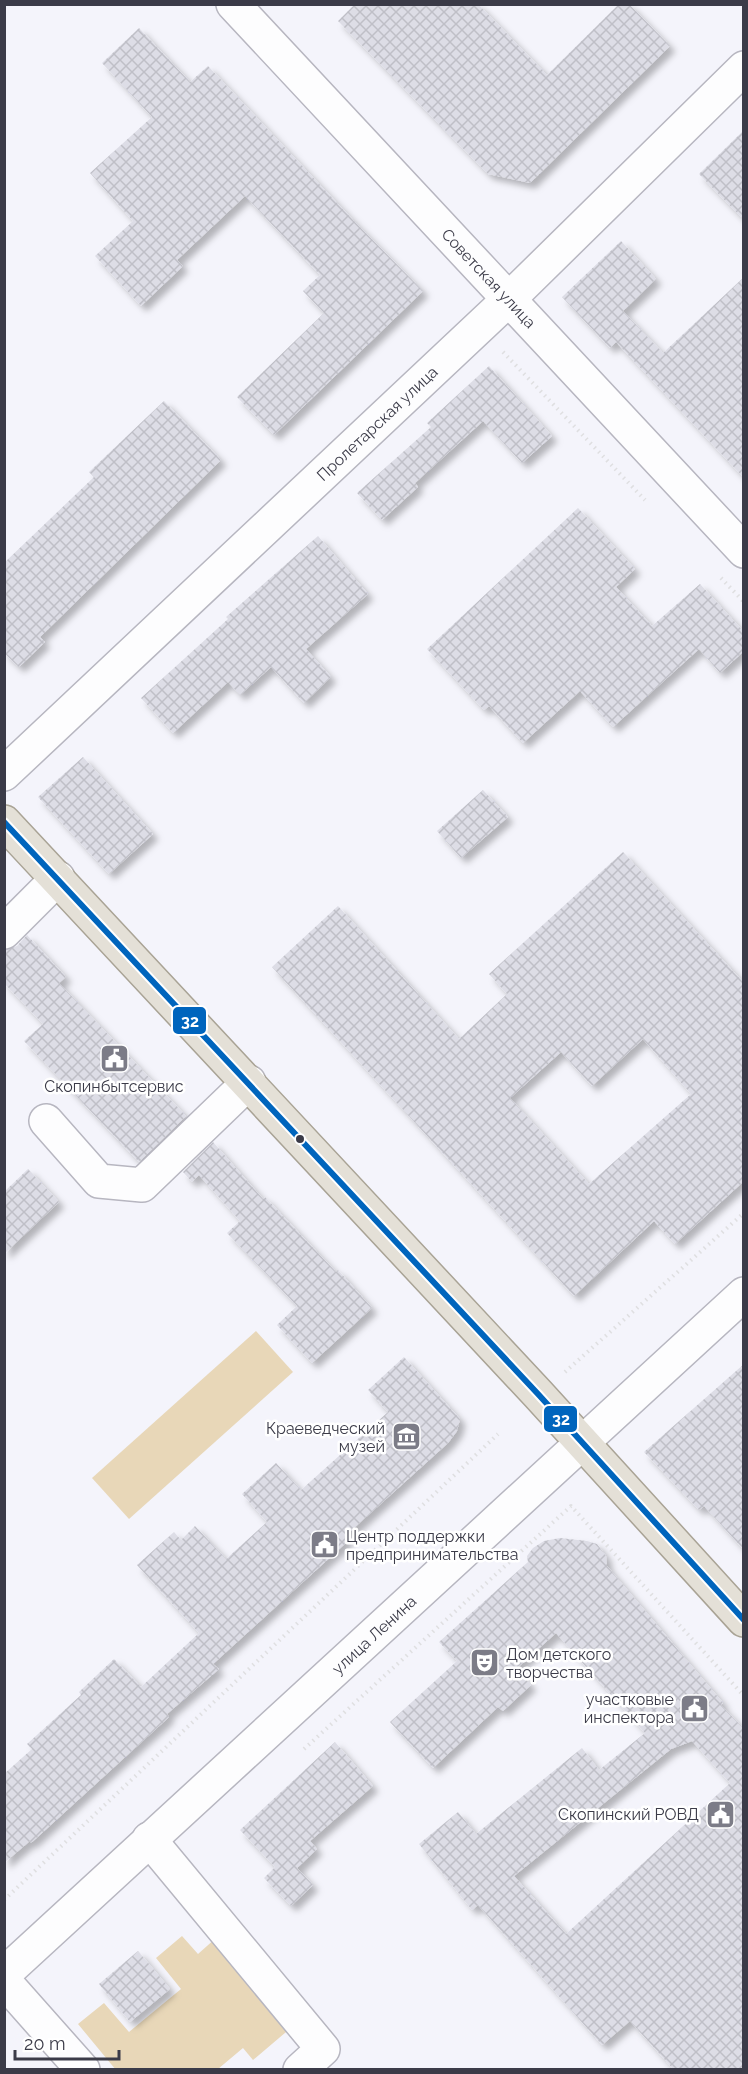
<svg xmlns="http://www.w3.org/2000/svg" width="748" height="2074" viewBox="0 0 748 2074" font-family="Raleway,sans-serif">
	<defs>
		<pattern id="building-cross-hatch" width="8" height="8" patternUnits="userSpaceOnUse" patternTransform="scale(1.5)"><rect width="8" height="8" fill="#dddde6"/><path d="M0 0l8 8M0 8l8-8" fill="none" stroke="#bfbfc7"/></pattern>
		<filter id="shadow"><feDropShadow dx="5.5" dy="5.5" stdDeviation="3" flood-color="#0004"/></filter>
	</defs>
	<rect width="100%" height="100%" fill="#f4f4fb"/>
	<!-- green -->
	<g fill="#e8d7b8">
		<polygon points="256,1331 293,1372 129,1519 92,1478"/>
		<polygon points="182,1936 198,1954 216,1938 292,2027 253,2060 243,2048 218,2069 116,2070 78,2024 104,2003 129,2032 181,1989 156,1958"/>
	</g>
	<!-- building -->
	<g fill="url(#building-cross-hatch)" fill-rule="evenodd" filter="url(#shadow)">
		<polygon points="355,4 478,4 547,75 619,4 629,4 670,46 530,183 488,174 338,21"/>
		<polygon points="139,28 190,82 208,66 354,221 423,291 274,435 237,397 324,313 303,291 320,275 245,196 177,260 183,266 141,306 95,256 133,221 90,173 152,117 102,63"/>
		<polygon points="744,130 744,220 699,174"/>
		<polygon points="621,241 656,279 623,311 663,353 744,277 744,478 616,342 610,348 562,297"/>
		<polygon points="489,366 552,436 522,463 483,421 415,483 418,487 382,520 357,493 431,427 427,423"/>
		<polygon points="164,401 221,460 40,637 45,642 19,667 4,653 4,563 94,477 89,472"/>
		<polygon points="578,508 635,569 616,587 652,626 700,584 744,632 744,651 720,673 699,649 613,727 580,691 523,743 489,706 484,710 427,649"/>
		<polygon points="318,536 368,594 306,649 331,677 304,703 271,667 240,695 228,682 173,733 141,698 228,619 226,617"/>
		<polygon points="83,757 153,834 109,874 38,797"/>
		<polygon points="483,790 508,817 461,858 437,831"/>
		<path d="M623,852l121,131v198l-69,63 -21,-23 -80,75 -302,-329 66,-61 121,133 48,-45 -18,-20zM643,1039l48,55 -102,90 -79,-86 51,-46 31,34z"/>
		<polygon points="27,935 66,977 59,983 186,1116 139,1162 24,1041 43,1024 4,983 4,950 17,946"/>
		<polygon points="213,1142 263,1199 265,1197 336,1272 338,1270 372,1308 312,1363 277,1325 297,1306 227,1233 240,1221 199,1175 192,1182 183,1172"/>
		<polygon points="28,1169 59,1202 4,1254 4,1192"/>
		<polygon points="404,1357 460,1419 457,1431 448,1443 344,1537 348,1541 213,1664 219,1669 167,1714 169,1717 31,1843 30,1841 4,1863 4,1774 32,1749 27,1744 81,1695 79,1692 114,1659 141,1687 199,1633 137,1565 174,1532 181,1540 195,1526 226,1559 267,1522 242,1494 276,1463 301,1490 388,1412 368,1390"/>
		<polygon points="744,1364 744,1550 704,1506 699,1510 644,1452"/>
		<path d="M560,1538l27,3 10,3 9,12 1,10 116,137 -2,2 23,24v341h-70l-44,-49 -28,24 -124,-140 -6,5 -53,-66 39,-32 18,22 106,-86 17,22 46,-37 -89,-100 -40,36 15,16 -28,26 -5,-4 -65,61 -43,-46 67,-61 -18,-19 89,-80 -1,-6 6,-8 11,-7zM692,1741l38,42 -164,151 -52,-58 157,-127z"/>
		<polygon points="335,1742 373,1786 310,1841 317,1849 297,1868 313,1885 291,1906 264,1878 275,1867 240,1830"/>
		<polygon points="138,1951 170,1989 130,2022 99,1984"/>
	</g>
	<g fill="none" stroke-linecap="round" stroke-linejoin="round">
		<defs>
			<g id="minor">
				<path id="s1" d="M233,4l511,547"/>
				<path id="s2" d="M4,774l505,-475 235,-231"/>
				<polyline points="4,932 58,878"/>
				<polyline points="46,1121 99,1181 142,1185 249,1082"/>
				<polyline points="149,1839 323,2049 300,2070"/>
				<path id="s3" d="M4,1974c246,-228 495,-452 740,-680"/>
				<polyline points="4,1981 83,2070"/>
			</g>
			<polyline id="major" points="4,822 538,1394 744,1620"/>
		</defs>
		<!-- minor casing -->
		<use href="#minor" stroke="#b7b6c0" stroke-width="36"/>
		<!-- major casing -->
		<use href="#major" stroke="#a9a395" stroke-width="36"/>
		<!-- path -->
		<g stroke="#dfdfe1" stroke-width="4" stroke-dasharray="1.5 4.5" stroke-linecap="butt">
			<polyline points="503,352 645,500"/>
			<polyline points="721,578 744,602"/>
			<polyline points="565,1372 744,1213"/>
			<polyline points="304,1749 571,1506 744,1696"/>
			<polyline points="4,1900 498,1434"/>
		</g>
		<!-- minor -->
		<use href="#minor" stroke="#fdfdfe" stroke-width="33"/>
		<!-- major -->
		<use href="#major" stroke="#e4e0d7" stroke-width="33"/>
		<defs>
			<polyline id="bus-1" points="4,822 538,1394 744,1620"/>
		</defs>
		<!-- bus-1 casing -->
		<use href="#bus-1" stroke="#fff" stroke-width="10"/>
		<!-- bus-1 -->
		<use href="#bus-1" stroke="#0065bd" stroke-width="6"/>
	</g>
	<!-- icons -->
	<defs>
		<symbol id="civic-square" viewBox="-11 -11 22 22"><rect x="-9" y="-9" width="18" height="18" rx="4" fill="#7c7c87" stroke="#fff"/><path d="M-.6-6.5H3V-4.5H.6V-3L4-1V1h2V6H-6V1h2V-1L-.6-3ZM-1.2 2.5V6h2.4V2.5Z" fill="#fff"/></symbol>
		<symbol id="museum-square" viewBox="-11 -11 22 22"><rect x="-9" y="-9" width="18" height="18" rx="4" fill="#7c7c87" stroke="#fff"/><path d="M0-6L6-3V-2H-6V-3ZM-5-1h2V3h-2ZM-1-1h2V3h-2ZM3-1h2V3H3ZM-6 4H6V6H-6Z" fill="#fff"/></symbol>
		<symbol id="theatre-square" viewBox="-11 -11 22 22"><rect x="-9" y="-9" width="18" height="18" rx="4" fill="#7c7c87" stroke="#fff"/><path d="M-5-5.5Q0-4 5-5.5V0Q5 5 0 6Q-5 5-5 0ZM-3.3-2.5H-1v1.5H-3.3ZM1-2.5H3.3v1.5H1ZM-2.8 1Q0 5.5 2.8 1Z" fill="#fff"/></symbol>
	</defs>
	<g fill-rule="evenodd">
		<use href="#civic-square" x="98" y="1042" width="33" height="33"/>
		<use href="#museum-square" x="390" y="1420" width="33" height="33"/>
		<use href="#civic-square" x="308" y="1528" width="33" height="33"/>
		<use href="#theatre-square" x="468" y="1646" width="33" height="33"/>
		<use href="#civic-square" x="678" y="1692" width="33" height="33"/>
		<use href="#civic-square" x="704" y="1798" width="33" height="33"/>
	</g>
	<!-- markers -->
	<circle fill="#3b3b48" stroke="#fff" stroke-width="2" cx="300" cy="1139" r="5"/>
	<g text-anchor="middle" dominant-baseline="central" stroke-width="5" stroke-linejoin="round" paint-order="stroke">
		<!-- street labels -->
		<g font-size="16" fill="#3b3b48" stroke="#fff">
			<text stroke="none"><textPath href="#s1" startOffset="375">Советская улица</textPath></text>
			<text stroke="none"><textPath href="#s2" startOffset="512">Пролетарская улица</textPath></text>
			<text stroke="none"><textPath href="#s3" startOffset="502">улица Ленина</textPath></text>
		</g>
		<!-- poi labels -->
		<g font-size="16" fill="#3b3b48" stroke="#fff" text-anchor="end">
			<text x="114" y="1086" text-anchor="middle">Скопинбытсервис</text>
			<text x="385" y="1428">Краеведческий<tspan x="385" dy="18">музей</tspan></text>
			<text x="346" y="1536" text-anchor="start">Центр поддержки<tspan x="346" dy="18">предпринимательства</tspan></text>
			<text x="506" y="1654" text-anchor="start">Дом детского<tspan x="506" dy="18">творчества</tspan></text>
			<text x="674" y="1699">участковые<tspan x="674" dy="18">инспектора</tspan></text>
			<text x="699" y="1814">Скопинский РОВД</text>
		</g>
	</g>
	<g stroke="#fff" stroke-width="2">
		<rect x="172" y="1006" width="35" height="29" rx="6" fill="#0065bd"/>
		<rect x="543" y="1405" width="35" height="28" rx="6" fill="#0065bd"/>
	</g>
	<g font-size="16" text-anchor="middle" font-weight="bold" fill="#fff">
		<text x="190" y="1027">32</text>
		<text x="561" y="1425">32</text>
	</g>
	<!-- border -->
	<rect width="748" height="2074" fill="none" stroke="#3b3b48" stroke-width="12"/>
	<!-- scale -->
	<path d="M15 2050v9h104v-9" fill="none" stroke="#3b3b48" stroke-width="3"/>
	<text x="24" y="2050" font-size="18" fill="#3b3b48" stroke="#ffffff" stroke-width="4.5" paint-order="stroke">20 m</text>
</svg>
